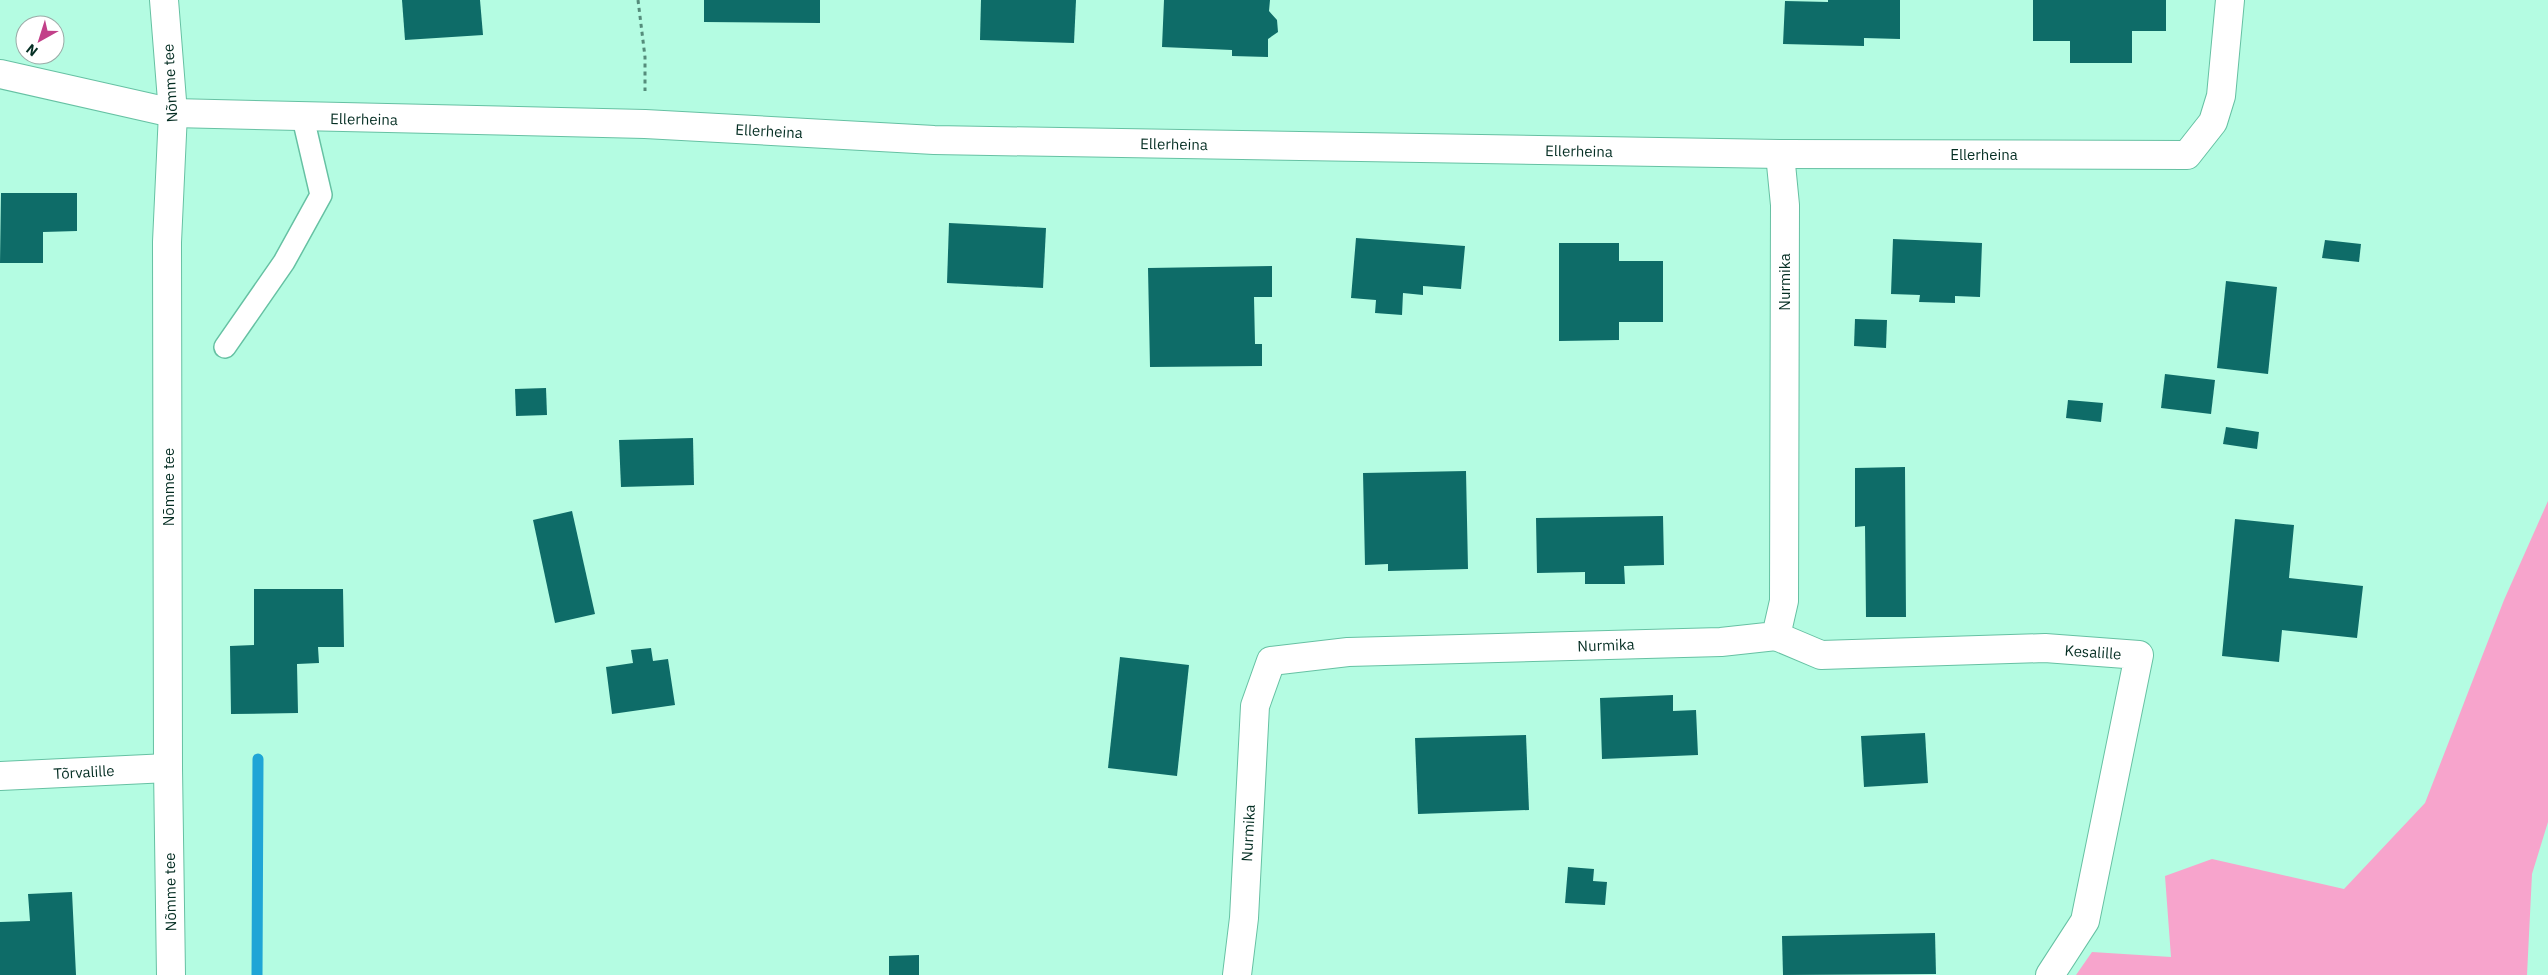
<svg xmlns="http://www.w3.org/2000/svg" width="2548" height="975" viewBox="0 0 2548 975" font-family="'IBM Plex Sans',sans-serif">
	<rect width="100%" height="100%" fill="#b4fce2"/>
	<!-- green -->
	<polygon fill="#f7a4cc" points="2548,501 2548,822 2532,874 2527,975 2076,975 2092,952 2171,957 2165,876 2212,859 2344,889 2425,803 2504,600"/>
	<g fill="none" stroke-linecap="round" stroke-linejoin="round">
		<!-- stream -->
		<polyline stroke="#1fa5d6" stroke-width="11" points="257,975 258,759"/>
	</g>
	<!-- building -->
	<g fill="#0e6c68">
		<polygon points="402,0 480,0 483,35 405,40"/>
		<polygon points="704,0 820,0 820,23 704,22"/>
		<polygon points="981,0 1076,0 1074,43 980,40"/>
		<polygon points="1164,0 1270,0 1269,11 1277,20 1278,32 1268,39 1268,57 1232,56 1232,50 1162,47"/>
		<polygon points="1828,0 1900,0 1900,39 1864,38 1864,46 1783,44 1785,1 1828,2"/>
		<polygon points="2033,0 2166,0 2166,31 2132,31 2132,63 2070,63 2070,41 2033,41"/>
		<polygon points="1,193 77,193 77,231 43,232 43,263 0,263"/>
		<polygon points="949,223 1046,228 1043,288 947,283"/>
		<polygon points="1356,238 1465,246 1461,289 1423,286 1423,295 1403,293 1402,315 1375,313 1376,300 1351,298"/>
		<polygon points="1893,239 1982,243 1980,297 1955,296 1955,303 1919,302 1920,295 1891,294"/>
		<polygon points="2325,240 2361,244 2359,262 2322,258"/>
		<polygon points="1559,243 1619,243 1619,261 1663,261 1663,322 1619,322 1619,340 1559,341"/>
		<polygon points="1272,266 1272,297 1254,297 1255,344 1262,344 1262,366 1150,367 1148,268"/>
		<polygon points="2226,281 2277,287 2268,374 2217,368"/>
		<polygon points="1855,319 1887,320 1886,348 1854,346"/>
		<polygon points="2165,374 2215,380 2211,414 2161,408"/>
		<polygon points="546,388 547,415 516,416 515,389"/>
		<polygon points="2068,400 2103,403 2101,422 2066,418"/>
		<polygon points="2226,427 2259,432 2257,449 2223,444"/>
		<polygon points="693,438 694,485 621,487 619,440"/>
		<polygon points="1905,467 1906,617 1866,617 1865,526 1855,527 1855,468"/>
		<polygon points="1466,471 1468,569 1388,571 1388,564 1365,565 1363,473"/>
		<polygon points="572,511 595,614 555,623 533,520"/>
		<polygon points="1663,516 1664,565 1624,566 1625,584 1585,584 1585,572 1537,573 1536,518"/>
		<polygon points="2235,519 2294,525 2289,578 2363,586 2357,638 2282,630 2279,662 2222,656"/>
		<polygon points="254,589 343,589 344,647 318,647 319,663 297,664 298,713 231,714 230,646 254,645"/>
		<polygon points="651,648 653,661 668,659 675,705 612,714 606,667 633,663 631,650"/>
		<polygon points="1120,657 1189,665 1177,776 1108,768"/>
		<polygon points="1673,695 1673,711 1696,710 1698,755 1602,759 1600,698"/>
		<polygon points="1925,733 1928,783 1864,787 1861,736"/>
		<polygon points="1526,735 1529,810 1418,814 1415,738"/>
		<polygon points="1568,867 1594,869 1593,881 1607,882 1605,905 1565,903"/>
		<polygon points="72,892 76,975 0,975 0,922 30,921 28,894"/>
		<polygon points="1935,933 1936,974 1783,975 1782,936"/>
		<polygon points="919,955 919,975 889,975 889,956"/>
	</g>
	<g fill="none" stroke-linecap="round" stroke-linejoin="round">
		<defs>
			<polyline id="service" points="225,347 284,262 321,195 303,118"/>
			<g id="minor">
				<polyline points="164,0 173,113 167,242 168,768 171,975"/>
				<polyline points="0,74 173,113 645,124 934,140 1780,154 2187,155 2213,122 2221,96 2230,0"/>
				<polyline points="1776,636 1821,655 2045,648 2139,655 2085,921 2050,975"/>
				<polyline points="0,776 168,768"/>
				<polyline points="1237,975 1244,918 1255,706 1271,661 1348,652 1721,642 1776,636 1784,601 1785,205 1780,154"/>
			</g>
		</defs>
		<!-- service casing -->
		<use href="#service" stroke="#66c1a3" stroke-width="24"/>
		<!-- minor casing -->
		<use href="#minor" stroke="#66c1a3" stroke-width="30"/>
		<!-- path -->
		<polyline stroke="#558c7b" stroke-width="3" stroke-dasharray="4 4" stroke-linecap="butt" points="638,0 645,57 645,91"/>
		<!-- service -->
		<use href="#service" stroke="#fff" stroke-width="21"/>
		<!-- minor -->
		<use href="#minor" stroke="#fff" stroke-width="28"/>
	</g>
	<g text-anchor="middle" dominant-baseline="central" stroke-width="5" stroke-linejoin="round" paint-order="stroke">
		<!-- street labels -->
		<g font-size="15" fill="#052e23" stroke="#fff">
			<text transform="translate(170 83) rotate(-93)">Nõmme tee</text>
			<text transform="translate(364 119) rotate(1)">Ellerheina</text>
			<text transform="translate(769 131) rotate(3)">Ellerheina</text>
			<text transform="translate(1174 144) rotate(1)">Ellerheina</text>
			<text transform="translate(1579 151) rotate(1)">Ellerheina</text>
			<text x="1984" y="154">Ellerheina</text>
			<text transform="translate(1784 282) rotate(-90)">Nurmika</text>
			<text transform="translate(168 487) rotate(-90)">Nõmme tee</text>
			<text transform="translate(1606 645) rotate(-2)">Nurmika</text>
			<text transform="translate(2093 652) rotate(4)">Kesalille</text>
			<text transform="translate(84 772) rotate(-3)">Tõrvalille</text>
			<text transform="translate(1248 833) rotate(-87)">Nurmika</text>
			<text transform="translate(170 892) rotate(-91)">Nõmme tee</text>
		</g>
	</g>
	<!-- north arrow -->
	<g transform="translate(40 40) rotate(219)"><circle r="24" fill="#ffffff" stroke="#9baba7"/>
	<path d="M0-4L9 19L0 12L-9 19Z" fill="#c24089"/>
	<text y="-8" font-size="14" font-weight="bold" text-anchor="middle" fill="#052e23">N</text>
	</g>
</svg>
